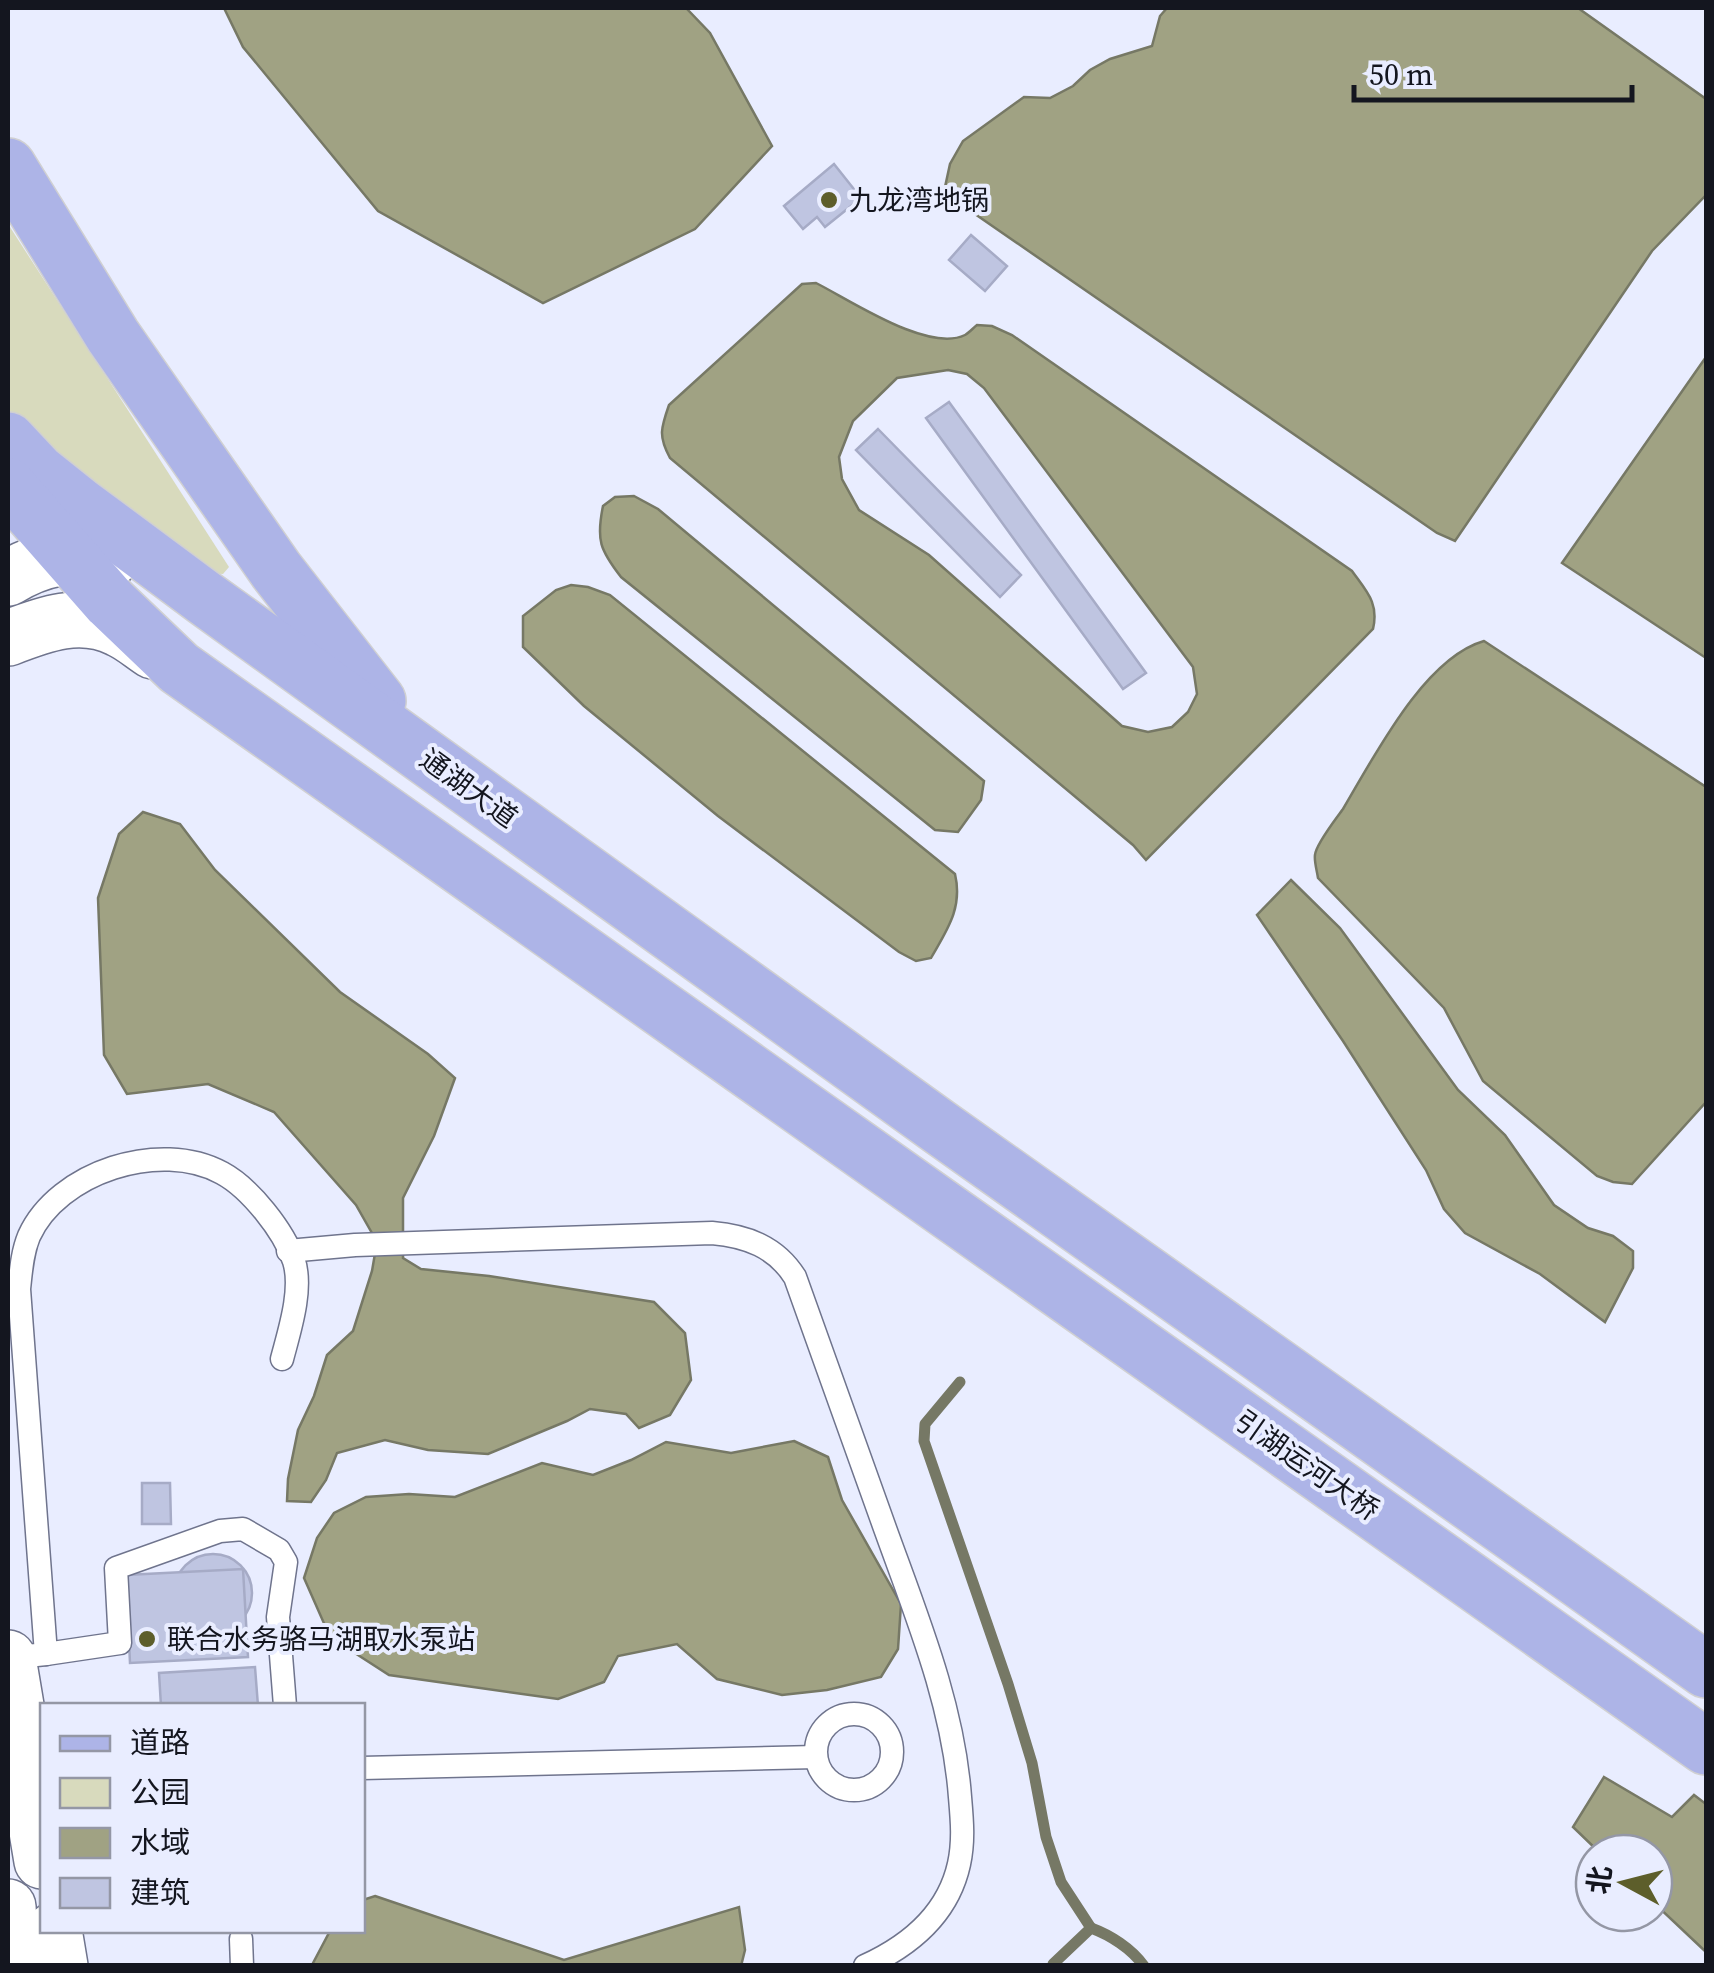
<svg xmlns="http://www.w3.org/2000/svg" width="1714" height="1973" viewBox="0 0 1714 1973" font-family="'Source Serif 4','Noto Sans SC',serif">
	<rect width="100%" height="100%" fill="#e9edff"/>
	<!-- green -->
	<polygon fill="#d8dabd" points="8,224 229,567 223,574 210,573 60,463 8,413"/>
	<!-- water -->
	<g fill="#a0a283" stroke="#767865" stroke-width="2.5" fill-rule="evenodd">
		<polygon points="224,8 686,8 710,33 772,146 695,229 543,303 378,211 243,47"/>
		<polygon points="1167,8 1578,8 1706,99 1706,195 1652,251 1455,541 1437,533 975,214 945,187 950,164 963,141 1024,97 1050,98 1073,86 1090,70 1110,59 1152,46 1160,16"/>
		<path d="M816,283c34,17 112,70 149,52 4,-2 8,-7 12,-10l15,1 20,9 340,236c15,21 27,32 21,58l-227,231 -13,-15 -463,-387c-12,-22 -9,-30 -1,-53l133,-121zM948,370l19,4 17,14 209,279 4,27 -9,18 -16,15 -24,5 -26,-6 -193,-171 -70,-45 -17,-31 -3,-22 14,-36 44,-43z"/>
		<polygon points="1706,357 1706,658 1562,563"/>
		<path d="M634,496l24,13 326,272 -3,19 -23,32 -23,-2 -314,-253c-21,-27 -25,-37 -18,-71l12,-9z"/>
		<path d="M571,585l17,2 22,8 345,279c8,34 -8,56 -24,84l-15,3 -17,-9 -181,-136 -134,-110 -61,-59v-31l33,-26z"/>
		<path d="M1484,641l222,146v315l-74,82 -19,-2 -16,-6 -114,-95 -39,-73 -126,-130c-1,-7 -4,-17 -3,-23 1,-11 21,-36 28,-46 31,-52 81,-151 141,-168z"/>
		<polygon points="143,812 180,824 215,870 340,992 428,1054 455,1078 434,1136 403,1198 403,1258 421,1269 489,1276 654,1302 685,1333 691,1380 670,1415 639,1428 626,1414 590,1409 567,1421 488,1454 428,1450 385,1440 337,1453 326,1480 311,1502 287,1501 288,1479 298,1430 314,1396 327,1355 353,1331 372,1271 377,1242 356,1205 274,1112 208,1084 127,1094 104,1055 98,898 119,834"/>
		<polygon points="1291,880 1340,928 1458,1090 1505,1135 1554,1205 1588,1228 1613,1236 1633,1251 1633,1268 1605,1322 1540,1274 1465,1233 1444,1209 1426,1170 1343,1041 1257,915"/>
		<polygon points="794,1441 828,1457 842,1500 901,1604 898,1649 881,1677 827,1690 782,1695 717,1679 677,1644 618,1656 604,1682 558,1699 389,1675 330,1637 304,1578 317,1538 334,1513 366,1497 409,1494 455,1497 542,1463 593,1475 631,1460 666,1442 731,1453"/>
		<polygon points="1604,1777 1672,1817 1694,1795 1706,1804 1706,1952 1654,1903 1654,1853 1600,1853 1573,1827"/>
		<polygon points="375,1896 564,1960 739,1907 745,1950 741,1966 312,1965 330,1931 362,1930 363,1900"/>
	</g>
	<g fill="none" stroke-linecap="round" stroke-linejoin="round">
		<!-- stream -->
		<g stroke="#767865" stroke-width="11">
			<polyline points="960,1382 925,1424 924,1441 1008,1684 1032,1763 1046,1837 1061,1882 1091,1928"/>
			<path d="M1053,1964l38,-36c19,7 40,20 53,38"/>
		</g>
	</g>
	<!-- building -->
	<g fill="#bfc5e1" stroke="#a6abc6" stroke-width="2.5">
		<polygon points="834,164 861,198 825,227 817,217 803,229 784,206"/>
		<polygon points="971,235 1007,266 985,291 949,260"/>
		<polygon points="949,402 1146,673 1123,689 926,418"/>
		<polygon points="878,429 1021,575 1000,597 856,450"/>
		<polygon points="142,1483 170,1483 171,1524 142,1524"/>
		<circle cx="213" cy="1593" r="39"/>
		<polygon points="243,1569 248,1657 130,1663 126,1575"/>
		<polygon points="255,1667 258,1706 161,1706 159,1673"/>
	</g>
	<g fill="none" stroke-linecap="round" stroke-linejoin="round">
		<defs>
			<g id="service">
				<path d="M288,1251l67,-6 357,-12c35,3 64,14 83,44 29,81 58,162 87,243 32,90 71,181 78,277 2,23 4,44 -1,67 -11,50 -50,82 -94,102"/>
				<polyline points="46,1654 120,1643 116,1568 220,1531 243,1529 279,1550 286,1562 278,1617 285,1706"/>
				<path d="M8,1658l38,-4 -27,-365c2,-18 3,-36 10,-53 29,-64 131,-97 193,-63 28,15 62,58 72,88 9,29 -5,71 -12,98"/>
				<circle cx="854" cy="1752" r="38"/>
				<polyline points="362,1768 816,1757"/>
				<polyline points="241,1939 242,1966"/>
			</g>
			<g id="tertiary">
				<path d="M8,578c33,-20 64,-26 102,-18"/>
				<path d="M8,638c36,-14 73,-28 111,-9 12,5 23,15 34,22"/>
				<polyline points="8,1658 42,1861"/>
				<polyline points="8,1907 12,1966"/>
				<polyline points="54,1930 60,1966"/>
			</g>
			<g id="primary">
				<polyline points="8,166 113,336 276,570 378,701"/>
				<polyline points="8,440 38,472 78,504 206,599 938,1126 1706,1670"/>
				<polyline points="8,486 110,602 179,668 1706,1747"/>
			</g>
		</defs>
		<!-- service casing -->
		<use href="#service" stroke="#6f748d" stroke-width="25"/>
		<!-- tertiary casing -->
		<use href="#tertiary" stroke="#6f748d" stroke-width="58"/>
		<!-- primary casing -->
		<use href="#primary" stroke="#d0d0d2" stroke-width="58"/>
		<!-- service -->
		<use href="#service" stroke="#fff" stroke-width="22"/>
		<!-- tertiary -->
		<use href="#tertiary" stroke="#fff" stroke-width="55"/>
		<!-- primary -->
		<use href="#primary" stroke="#adb4e7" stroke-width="55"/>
	</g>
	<!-- markers -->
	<g fill="#5d5e2b" stroke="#e9edff" stroke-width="4">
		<circle cx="829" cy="200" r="10"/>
		<circle cx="147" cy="1639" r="10"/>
	</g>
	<g text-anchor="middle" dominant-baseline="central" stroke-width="8" stroke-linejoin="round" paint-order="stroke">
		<!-- poi labels -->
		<g font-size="28" fill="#14161f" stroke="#e9edff" text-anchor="start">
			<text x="849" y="200">九龙湾地锅</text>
			<text x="167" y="1639">联合水务骆马湖取水泵站</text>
		</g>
		<!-- street labels -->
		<g font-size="28" fill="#14161f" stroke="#e9edff">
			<text transform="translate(469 788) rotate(36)">通湖大道</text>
			<text transform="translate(1307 1465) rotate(35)">引湖运河大桥</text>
		</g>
	</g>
	<!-- border -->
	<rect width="1714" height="1973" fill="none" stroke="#14161f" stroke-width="20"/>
	<!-- legend -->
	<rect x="40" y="1703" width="325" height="230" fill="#e9edff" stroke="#9497a5" stroke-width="2.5"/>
	<rect x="60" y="1736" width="50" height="15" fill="#adb4e7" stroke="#9497a5" stroke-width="2.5"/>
	<text x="130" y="1753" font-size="30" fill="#14161f">道路</text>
	<rect x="60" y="1778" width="50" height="30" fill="#d8dabd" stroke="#9497a5" stroke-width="2.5"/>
	<text x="130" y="1803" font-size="30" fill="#14161f">公园</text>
	<rect x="60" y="1828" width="50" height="30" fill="#a0a283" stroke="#9497a5" stroke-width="2.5"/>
	<text x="130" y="1853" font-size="30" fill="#14161f">水域</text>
	<rect x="60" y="1878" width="50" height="30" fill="#bfc5e1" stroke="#9497a5" stroke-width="2.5"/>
	<text x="130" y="1903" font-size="30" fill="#14161f">建筑</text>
	<!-- north arrow -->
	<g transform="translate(1624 1883) rotate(277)"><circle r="48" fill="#e9edff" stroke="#9497a5" stroke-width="2.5"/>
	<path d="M0-8L18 38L0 25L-18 38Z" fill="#5d5e2b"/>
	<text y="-15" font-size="28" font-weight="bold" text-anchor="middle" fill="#14161f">北</text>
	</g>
	<!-- scale -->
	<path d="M1354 85v15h278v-15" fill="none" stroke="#14161f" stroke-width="5"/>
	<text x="1369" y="85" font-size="30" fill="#14161f" stroke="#e9edff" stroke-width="8" paint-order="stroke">50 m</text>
</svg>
